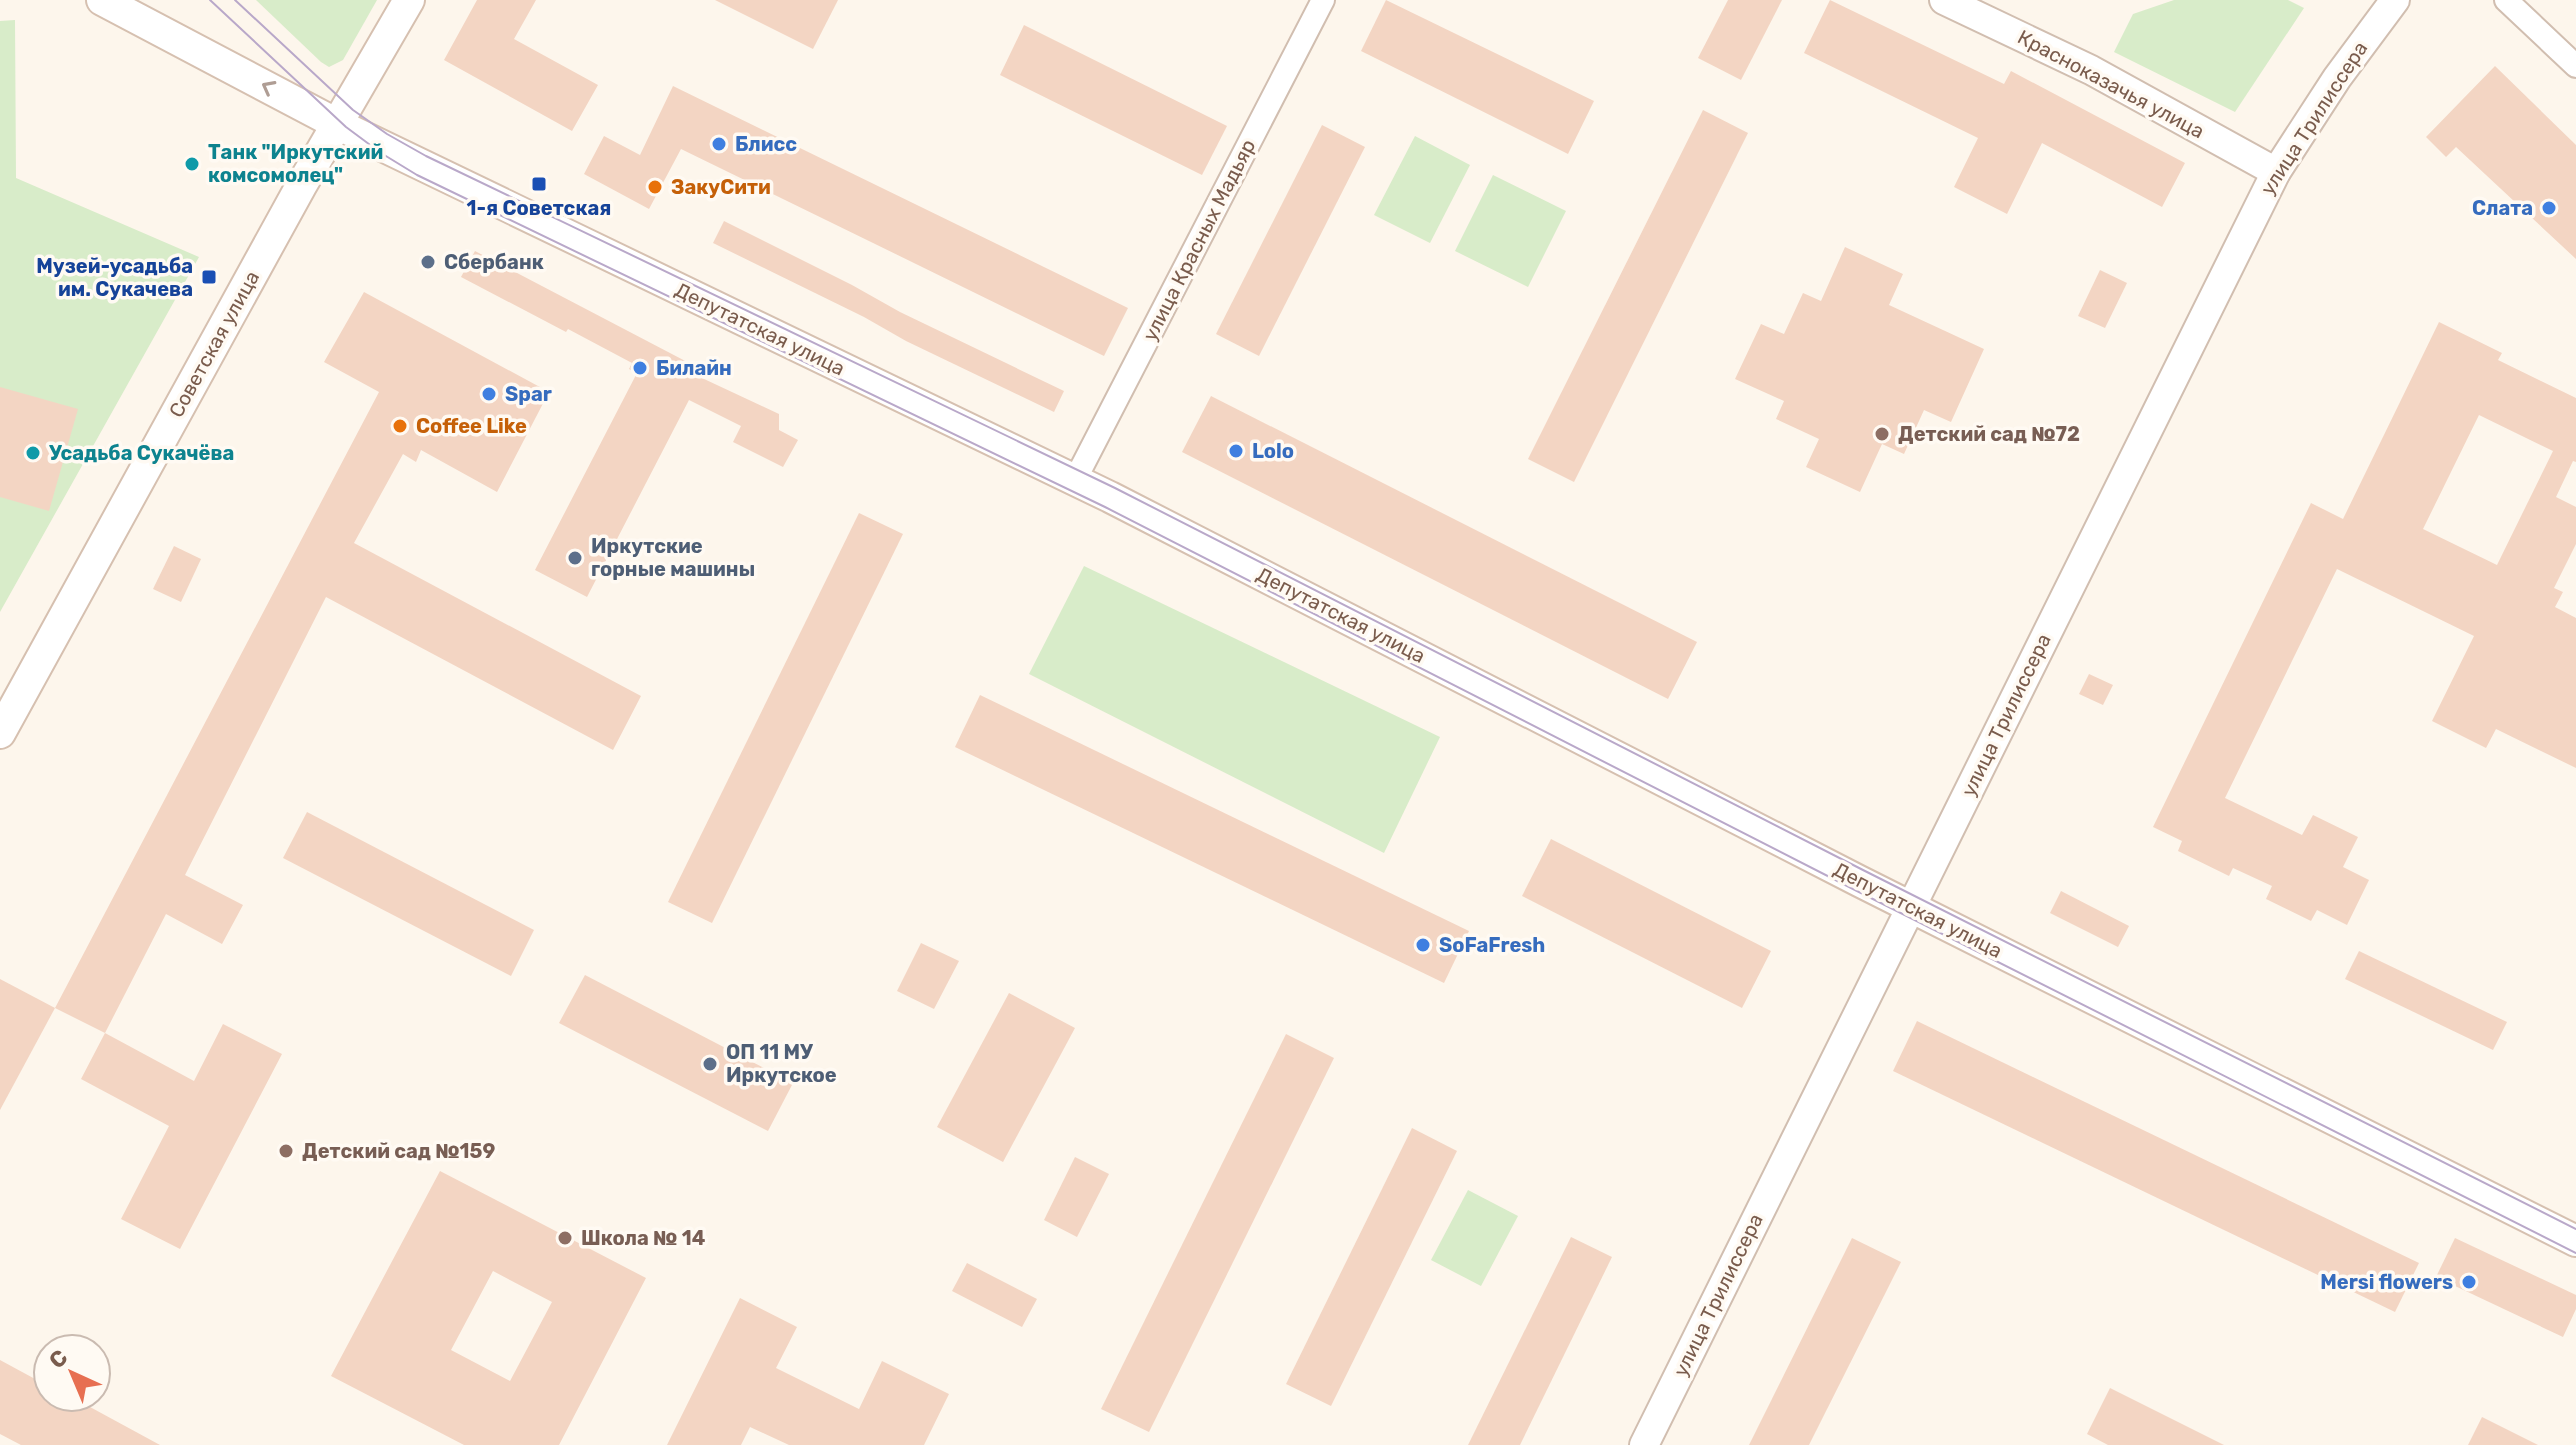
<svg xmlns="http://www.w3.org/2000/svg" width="2576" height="1445" viewBox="0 0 2576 1445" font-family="Rubik,sans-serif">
	<rect width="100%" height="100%" fill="#fdf6ec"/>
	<!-- green -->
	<g fill="#d8ecc9">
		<polygon points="256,0 377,0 343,60 329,67 321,62"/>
		<polygon points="2174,0 2288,0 2304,8 2235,112 2114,52 2133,14"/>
		<polygon points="15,20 16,178 199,257 0,612 0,21"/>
		<polygon points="1415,136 1470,165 1430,243 1374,215"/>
		<polygon points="1493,175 1566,211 1528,287 1455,251"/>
		<polygon points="1084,566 1440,737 1384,853 1029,674"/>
		<polygon points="1468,1190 1518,1216 1481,1286 1431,1260"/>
	</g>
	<!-- building -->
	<g fill="#f3d5c3" fill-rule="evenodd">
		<polygon points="477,0 536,0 514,39 598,85 572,131 444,60"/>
		<polygon points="715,0 838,0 813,49"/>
		<polygon points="1386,0 1594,101 1568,154 1361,51"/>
		<polygon points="1728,0 1782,0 1741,80 1698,58"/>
		<polygon points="1830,0 2004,84 2011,71 2185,163 2162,207 2042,143 2007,214 1954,187 1978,138 1804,53"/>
		<polygon points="1024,25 1227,126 1202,175 1000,75"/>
		<polygon points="2495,66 2576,145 2576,259 2456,147 2446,157 2426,137"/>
		<polygon points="673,86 1128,308 1104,356 681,149 649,209 584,174 604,136 640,155"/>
		<polygon points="1703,110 1748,133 1574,482 1528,459"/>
		<polygon points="1322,125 1365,147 1259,356 1216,334"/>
		<polygon points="724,221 852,285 900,312 1064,391 1054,412 906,341 864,317 713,243"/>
		<polygon points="1845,247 1903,274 1889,305 1984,349 1951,422 1924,410 1904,454 1882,444 1860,492 1806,467 1819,439 1776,419 1784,401 1735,379 1761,324 1784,334 1803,293 1821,301"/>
		<polygon points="475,251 691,364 687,371 779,414 779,430 798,440 783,467 733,442 741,426 689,400 587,597 535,570 637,373 629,369 632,363 568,329 566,332 461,277"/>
		<polygon points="2100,270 2127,283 2105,328 2078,316"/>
		<polygon points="364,292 549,392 497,492 421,450 416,462 403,454 354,543 641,696 613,750 326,597 185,875 243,905 222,944 166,914 105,1033 55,1008 379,392 324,362"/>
		<path d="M2439,322l63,31 -4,7 78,38v64l-3,-1 -17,36 20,10v37l-22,44 9,4 -8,15 21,11v150l-80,-39 -10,19 -54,-27 42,-85 -137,-67 -112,229 77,37 11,-20 45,22 -15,30 26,13 -22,45 -30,-15 -6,11 -45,-22 6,-13 -39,-18 -4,8 -51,-25 4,-10 -29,-14 158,-324 32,16zM2479,415l74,36 -56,114 -74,-36z"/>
		<polygon points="0,387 78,409 49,511 0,497"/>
		<polygon points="1211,396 1697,642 1668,699 1182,452"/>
		<polygon points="859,513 903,534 712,923 668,902"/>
		<polygon points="174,546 201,559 181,602 153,589"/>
		<polygon points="2089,674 2113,685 2103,705 2079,694"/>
		<polygon points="980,695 1469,931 1444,983 955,747"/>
		<polygon points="307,812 534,930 511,976 283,858"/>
		<polygon points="1551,839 1771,951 1742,1008 1522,896"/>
		<polygon points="2061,891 2129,926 2118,947 2050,913"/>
		<polygon points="921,943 959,961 934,1009 897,991"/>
		<polygon points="2359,951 2507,1022 2493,1050 2345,979"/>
		<polygon points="585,975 793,1083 768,1131 559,1023"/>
		<polygon points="0,979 55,1008 0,1110"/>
		<polygon points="1009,993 1075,1028 1003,1162 937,1127"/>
		<polygon points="1917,1021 2419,1263 2395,1312 1893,1071"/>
		<polygon points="223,1024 282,1054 180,1249 121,1219 169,1126 81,1079 105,1033 194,1081"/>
		<polygon points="1286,1034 1334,1058 1149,1432 1101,1409"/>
		<polygon points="1412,1128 1457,1151 1331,1406 1286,1384"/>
		<polygon points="1075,1157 1109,1174 1077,1237 1044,1220"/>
		<path d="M440,1171l206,107 -87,167h-95l-133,-69zM493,1271l59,31 -42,79 -59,-31z"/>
		<polygon points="1571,1237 1612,1257 1520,1445 1468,1445"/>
		<polygon points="1852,1238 1901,1262 1809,1445 1749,1445"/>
		<polygon points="2455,1238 2576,1295 2576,1309 2563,1337 2436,1277"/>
		<polygon points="967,1263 1037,1299 1022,1327 952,1291"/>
		<polygon points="740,1298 797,1327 776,1368 859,1409 882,1361 949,1394 924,1445 789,1445 750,1427 741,1445 667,1445"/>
		<polygon points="0,1360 48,1386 48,1397 67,1397 77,1403 79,1401 160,1445 21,1445 0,1434"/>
		<polygon points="2110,1388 2224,1445 2108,1445 2087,1434"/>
		<polygon points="2482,1417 2538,1445 2468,1445"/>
	</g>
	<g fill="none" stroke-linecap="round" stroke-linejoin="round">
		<defs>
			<g id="minor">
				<polyline points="2506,0 2576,66"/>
				<polyline points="1075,480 1323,0"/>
			</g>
			<g id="tertiary">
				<polyline points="1944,0 2091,70 2276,172"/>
				<polyline points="1644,1445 2276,172 2337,78 2395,0"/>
			</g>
			<g id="secondary">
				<polyline points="102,0 337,124 1110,497 1859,881 2576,1241"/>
				<polyline points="0,733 301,186 409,0"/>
			</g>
		</defs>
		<!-- minor casing -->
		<use href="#minor" stroke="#d1beb0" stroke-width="26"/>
		<!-- tertiary casing -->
		<use href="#tertiary" stroke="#d1beb0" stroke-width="32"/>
		<!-- secondary casing -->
		<use href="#secondary" stroke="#d6c0b0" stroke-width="34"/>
		<!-- minor -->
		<use href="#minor" stroke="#fff" stroke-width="22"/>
		<!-- tertiary -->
		<use href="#tertiary" stroke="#fff" stroke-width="28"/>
		<!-- secondary -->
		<use href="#secondary" stroke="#fff" stroke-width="30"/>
		<!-- tram -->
		<g stroke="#b9a8c9" stroke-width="2">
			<polyline points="210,0 346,127 381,153 417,175 1105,507 1855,890 2576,1253"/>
			<polyline points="235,0 353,110 387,134 426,156 1115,488 1863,870 2576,1229"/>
		</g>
	</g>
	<!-- one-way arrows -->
	<defs><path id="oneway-chevron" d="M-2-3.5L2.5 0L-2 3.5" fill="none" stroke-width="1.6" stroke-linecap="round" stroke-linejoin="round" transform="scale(2)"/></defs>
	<use stroke="#af9d94" href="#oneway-chevron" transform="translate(268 87) rotate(-152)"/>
	<!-- markers -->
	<g fill="#3f7fe0" stroke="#fffaf3" stroke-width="3">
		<circle cx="719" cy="144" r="8"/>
		<circle cx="2549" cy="208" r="8"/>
		<circle cx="640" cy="368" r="8"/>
		<circle cx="489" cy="394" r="8"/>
		<circle cx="1236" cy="451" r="8"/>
		<circle cx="1423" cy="945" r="8"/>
		<circle cx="2469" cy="1282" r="8"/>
	</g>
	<g fill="#0f9aa8" stroke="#fffaf3" stroke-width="3">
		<circle cx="192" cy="164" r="8"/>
		<circle cx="33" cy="453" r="8"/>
	</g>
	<g fill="#1a4fb4" stroke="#fffaf3" stroke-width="3">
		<rect x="531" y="176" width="16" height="16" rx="4"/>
		<rect x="201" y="269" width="16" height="16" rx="4"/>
	</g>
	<g fill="#e8710a" stroke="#fffaf3" stroke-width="3">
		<circle cx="655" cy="187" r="8"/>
		<circle cx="400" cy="426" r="8"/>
	</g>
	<g fill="#5c6f8a" stroke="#fffaf3" stroke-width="3">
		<circle cx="428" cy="262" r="8"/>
		<circle cx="575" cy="558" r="8"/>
		<circle cx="710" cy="1064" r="8"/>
	</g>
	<g fill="#8d6e63" stroke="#fffaf3" stroke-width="3">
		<circle cx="1882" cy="434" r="8"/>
		<circle cx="286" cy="1151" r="8"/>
		<circle cx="565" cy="1238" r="8"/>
	</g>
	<g text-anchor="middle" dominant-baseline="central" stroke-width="7" stroke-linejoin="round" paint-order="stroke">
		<!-- street labels -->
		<g font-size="20" fill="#7a5c4d" stroke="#fffaf3">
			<text transform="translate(2111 84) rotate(28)">Красноказачья улица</text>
			<text transform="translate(2314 118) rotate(-57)">улица Трилиссера</text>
			<text transform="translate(1199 240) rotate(-63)">улица Красных Мадьяр</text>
			<text transform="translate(760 329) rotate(26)">Депутатская улица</text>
			<text transform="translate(214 344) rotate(-61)">Советская улица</text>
			<text transform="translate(1341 615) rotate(27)">Депутатская улица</text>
			<text transform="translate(2006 715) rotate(-64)">улица Трилиссера</text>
			<text transform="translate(1918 910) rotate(27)">Депутатская улица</text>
			<text transform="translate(1718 1295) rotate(-64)">улица Трилиссера</text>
		</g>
		<!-- shop labels -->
		<g font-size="20" font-weight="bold" fill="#366cbe" stroke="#fffaf3" text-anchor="start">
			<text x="735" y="144">Блисс</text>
			<text x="2533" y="208" text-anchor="end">Слата</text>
			<text x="656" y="368">Билайн</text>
			<text x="505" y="394">Spar</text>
			<text x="1252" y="451">Lolo</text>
			<text x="1439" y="945">SoFaFresh</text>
			<text x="2453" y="1282" text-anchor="end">Mersi flowers</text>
		</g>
		<!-- culture labels -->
		<g font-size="20" font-weight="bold" fill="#0d838f" stroke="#fffaf3" text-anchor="start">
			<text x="208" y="152">Танк "Иркутский<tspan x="208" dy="23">комсомолец"</tspan></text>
			<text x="49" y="453">Усадьба Сукачёва</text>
		</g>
		<!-- food labels -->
		<g font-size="20" font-weight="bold" fill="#c56008" stroke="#fffaf3" text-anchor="start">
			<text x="671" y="187">ЗакуСити</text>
			<text x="416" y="426">Coffee Like</text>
		</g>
		<!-- transit labels -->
		<g font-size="20" font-weight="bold" fill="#164399" stroke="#fffaf3">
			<text x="539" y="208">1-я Советская</text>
			<text x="193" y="266" text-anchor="end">Музей-усадьба<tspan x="193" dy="23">им. Сукачева</tspan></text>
		</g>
		<!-- service labels -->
		<g font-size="20" font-weight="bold" fill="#4e5e75" stroke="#fffaf3" text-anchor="start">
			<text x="444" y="262">Сбербанк</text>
			<text x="591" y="546">Иркутские<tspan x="591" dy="23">горные машины</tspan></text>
			<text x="726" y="1052">ОП 11 МУ<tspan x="726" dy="23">Иркутское</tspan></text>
		</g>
		<!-- education labels -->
		<g font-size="20" font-weight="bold" fill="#785e54" stroke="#fffaf3" text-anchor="start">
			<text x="1898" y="434">Детский сад №72</text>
			<text x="302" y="1151">Детский сад №159</text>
			<text x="581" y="1238">Школа № 14</text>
		</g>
	</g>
	<!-- north arrow -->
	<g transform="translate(72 1373) rotate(316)"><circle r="38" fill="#fffaf3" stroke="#cabbb1" stroke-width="2"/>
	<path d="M0-6L14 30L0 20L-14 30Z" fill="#e76f51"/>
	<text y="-12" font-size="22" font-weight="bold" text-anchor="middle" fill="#7a5c4d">С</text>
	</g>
</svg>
